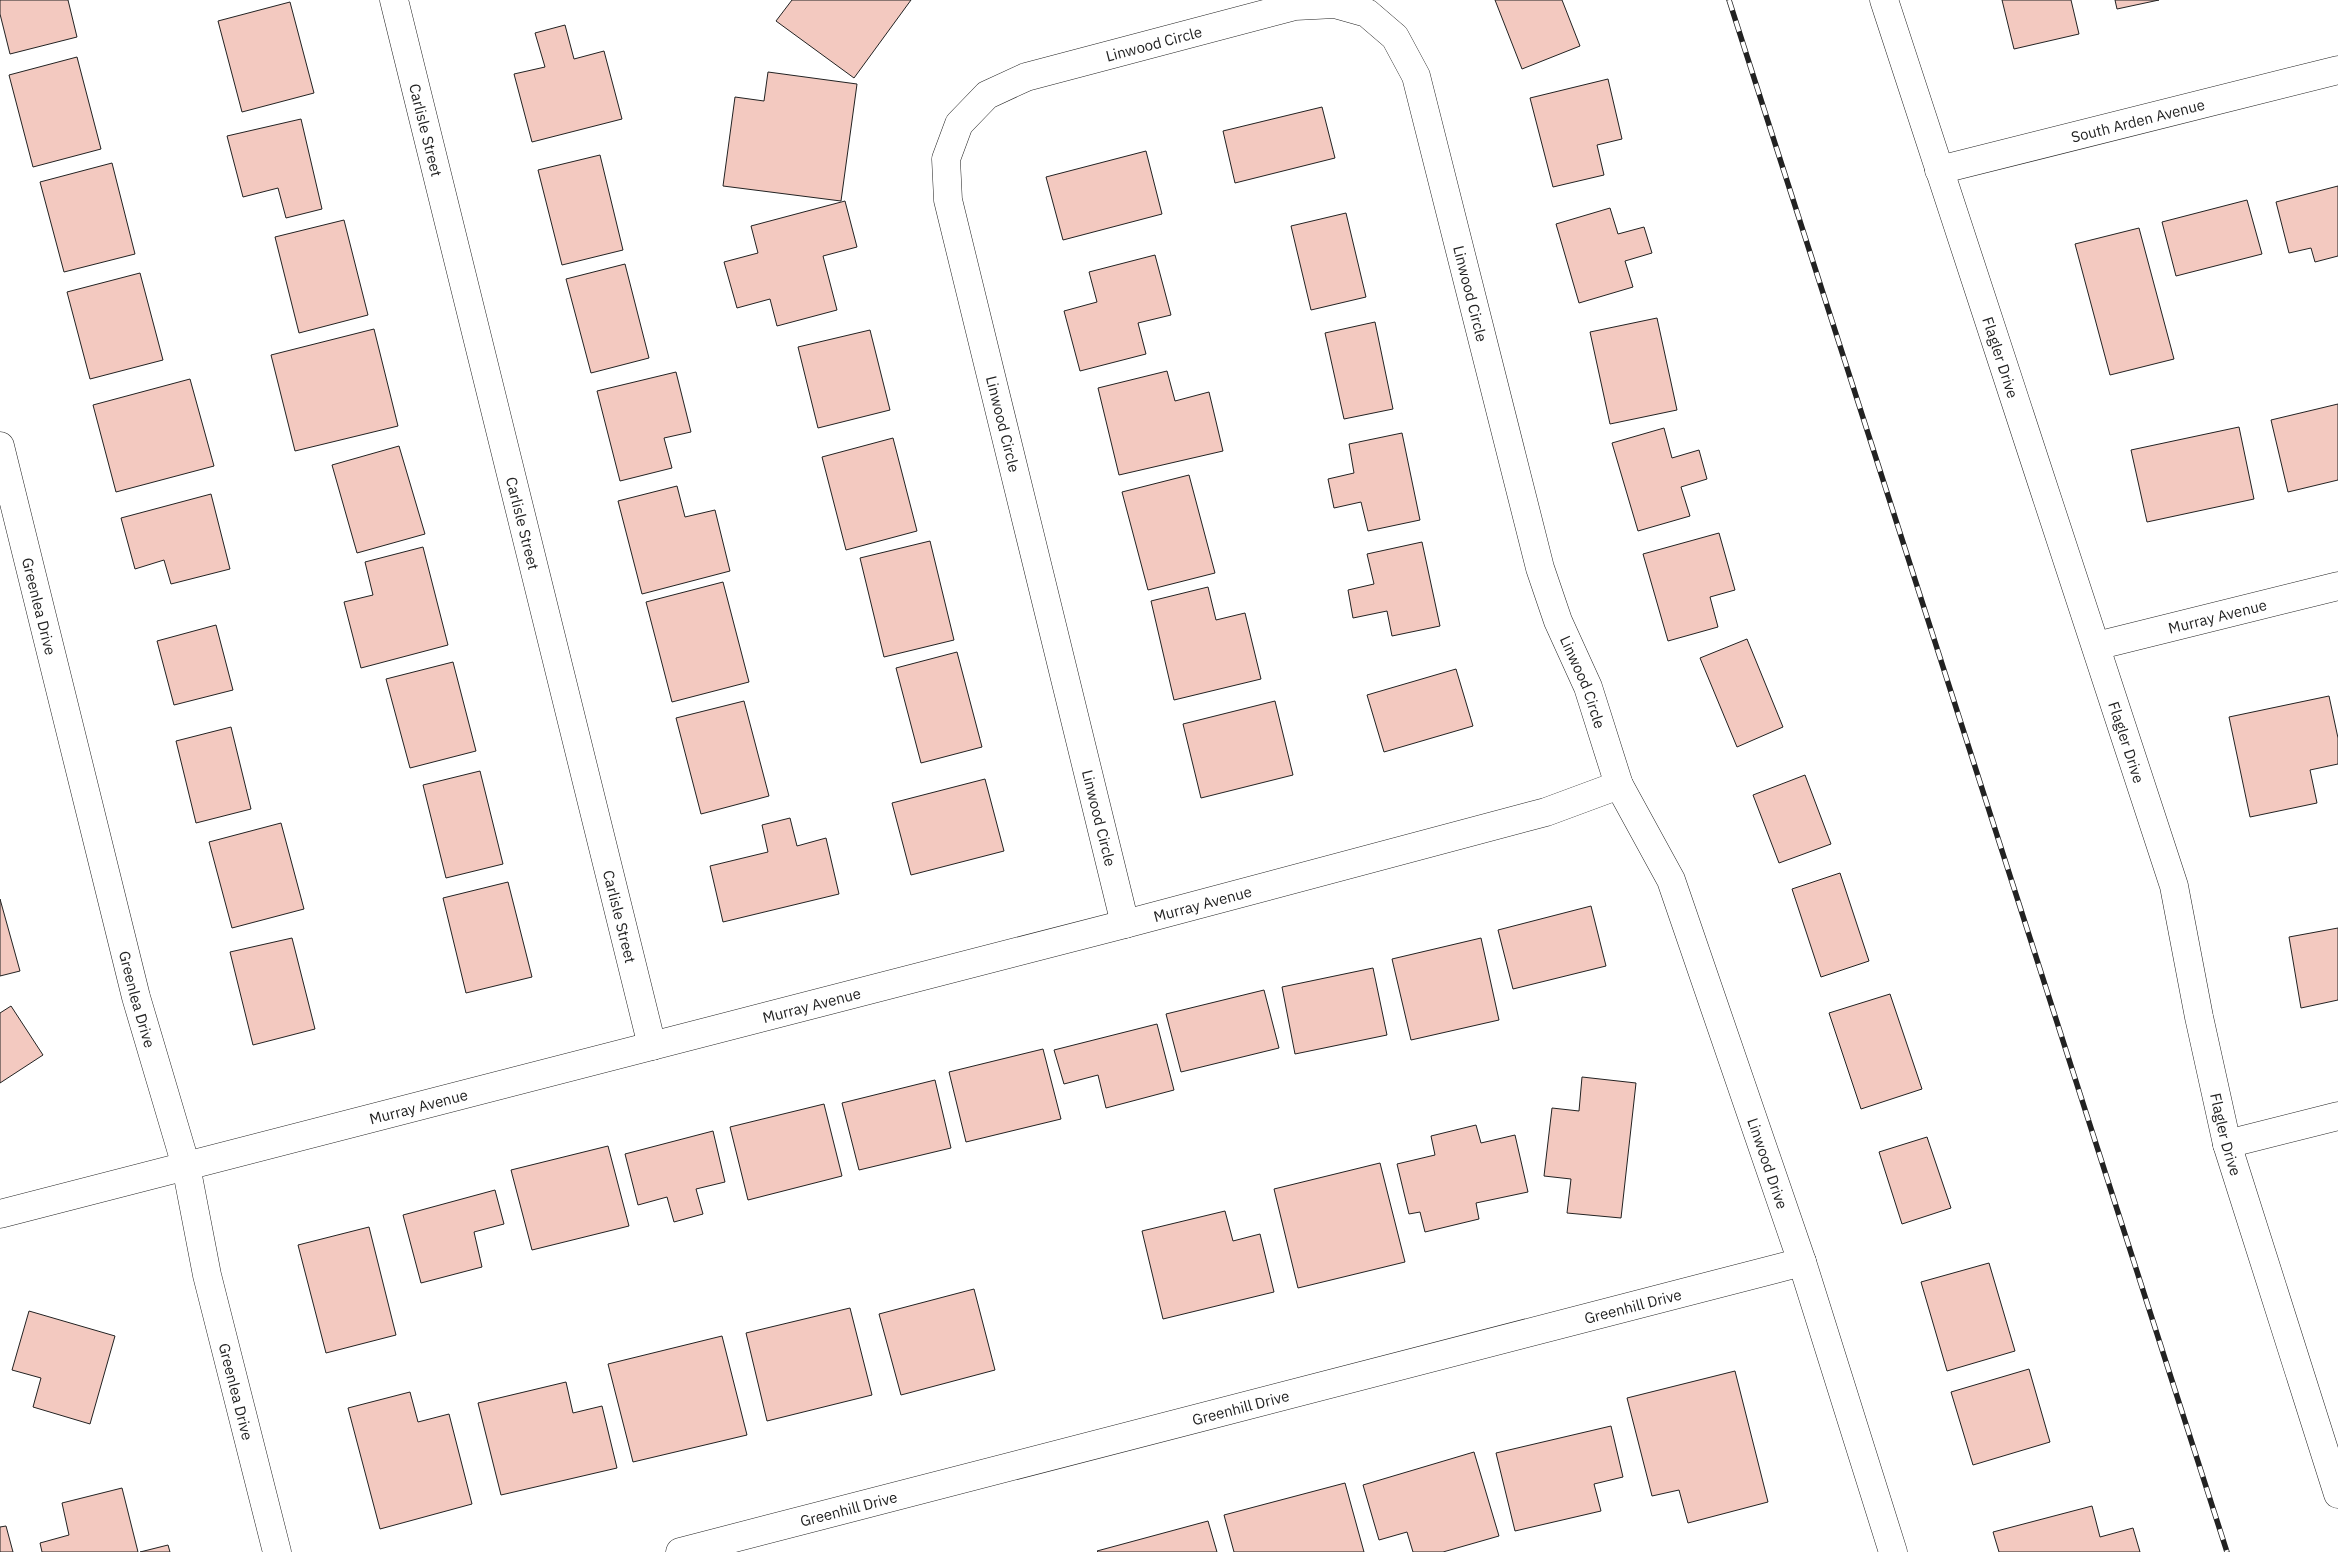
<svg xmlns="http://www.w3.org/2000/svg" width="2338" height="1552" viewBox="0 0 2338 1552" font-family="'IBM Plex Sans',sans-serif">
	<rect width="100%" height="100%" fill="#fff"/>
	<!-- building -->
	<g fill="#f3c9c0" stroke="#222">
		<polygon points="0,0 68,0 77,37 10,54 0,14"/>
		<polygon points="792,0 911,0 854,78 776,21"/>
		<polygon points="1495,0 1562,0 1580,46 1522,69"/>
		<polygon points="2002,0 2071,0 2079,34 2014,49"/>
		<polygon points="2115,0 2159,0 2117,9"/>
		<polygon points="290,2 314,93 242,112 218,21"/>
		<polygon points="565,25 574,59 604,51 622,119 532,142 514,74 545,67 535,33"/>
		<polygon points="77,57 101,149 33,167 9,75"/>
		<polygon points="768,72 857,84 841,201 723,186 735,97 764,101"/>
		<polygon points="1608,79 1622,139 1597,145 1604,175 1553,187 1530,98"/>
		<polygon points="1322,107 1335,158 1235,183 1223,131"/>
		<polygon points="301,119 322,209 286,218 278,188 243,197 227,136"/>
		<polygon points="1146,151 1162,214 1063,240 1046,177"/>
		<polygon points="600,155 623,250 562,265 538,170"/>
		<polygon points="112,163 135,254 64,272 40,182"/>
		<polygon points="2338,186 2338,256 2315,262 2311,248 2289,253 2276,202"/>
		<polygon points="2247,200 2262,254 2176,276 2162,222"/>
		<polygon points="845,201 857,247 823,256 837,310 777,326 770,299 737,308 724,262 758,253 751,226"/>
		<polygon points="1610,208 1618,234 1644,227 1652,253 1625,261 1633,287 1579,303 1556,224"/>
		<polygon points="1346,213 1366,297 1311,310 1291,226"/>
		<polygon points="344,220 368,315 299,333 275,237"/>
		<polygon points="2139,228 2174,359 2110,375 2075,244"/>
		<polygon points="1155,255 1171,315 1138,323 1146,354 1080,371 1064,311 1097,302 1089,272"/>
		<polygon points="625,264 649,358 591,373 566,279"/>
		<polygon points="140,273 163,360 90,379 67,292"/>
		<polygon points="1657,318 1677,410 1610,424 1590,332"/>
		<polygon points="1375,322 1393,409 1344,419 1325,333"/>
		<polygon points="374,329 398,426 295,451 271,355"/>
		<polygon points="870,330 890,410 818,428 798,347"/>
		<polygon points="1167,371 1175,401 1209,392 1223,451 1119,475 1098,388"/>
		<polygon points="676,372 691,432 664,438 672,468 620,481 597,391"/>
		<polygon points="190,379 214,466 116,492 93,405"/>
		<polygon points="2338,404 2338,480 2288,492 2271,420"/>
		<polygon points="2239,427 2254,499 2147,522 2131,450"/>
		<polygon points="1664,428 1672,458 1699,450 1707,479 1681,487 1690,516 1638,531 1612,443"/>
		<polygon points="1402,433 1420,520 1368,531 1361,502 1334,508 1328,479 1354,473 1349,444"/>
		<polygon points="893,438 917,531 846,550 822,457"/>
		<polygon points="399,446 425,534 357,553 332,465"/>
		<polygon points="1189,475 1215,573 1148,590 1122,492"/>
		<polygon points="677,486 685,517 715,510 730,571 642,594 618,501"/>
		<polygon points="211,494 230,569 171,584 164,560 135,569 121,518"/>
		<polygon points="1719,533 1735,590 1710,597 1718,627 1668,641 1643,554"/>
		<polygon points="930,541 954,640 884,657 860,558"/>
		<polygon points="1422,542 1440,626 1392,636 1387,611 1353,618 1348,590 1374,584 1367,554"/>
		<polygon points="423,547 448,645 361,668 344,602 373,595 365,562"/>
		<polygon points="723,582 749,682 672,702 646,602"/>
		<polygon points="1208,587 1216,620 1245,613 1261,679 1174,700 1151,601"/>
		<polygon points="216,625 233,690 174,705 157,641"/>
		<polygon points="1747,639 1783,727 1737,747 1700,658"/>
		<polygon points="957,652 982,747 921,763 896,668"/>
		<polygon points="453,662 476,751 410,768 386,679"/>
		<polygon points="1456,669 1473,726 1384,752 1367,695"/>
		<polygon points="2329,696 2338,738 2338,764 2310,770 2317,803 2250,817 2229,717"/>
		<polygon points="744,701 769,796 701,814 676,718"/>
		<polygon points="1275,701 1293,775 1201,798 1183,724"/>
		<polygon points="231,727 251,809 196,823 176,741"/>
		<polygon points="480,771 503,864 446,878 423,785"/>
		<polygon points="1805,775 1831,844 1779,863 1753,795"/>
		<polygon points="985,779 1004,851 911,875 892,803"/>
		<polygon points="790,818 797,846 826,838 839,894 723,922 710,866 768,852 762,825"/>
		<polygon points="281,823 304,909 232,928 209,842"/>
		<polygon points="1840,873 1869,961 1821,977 1792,889"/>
		<polygon points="508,882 532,977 466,993 443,898"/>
		<polygon points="0,899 20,971 0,976"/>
		<polygon points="1591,906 1606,966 1513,989 1498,930"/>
		<polygon points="2338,928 2338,1000 2301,1008 2289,937"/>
		<polygon points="292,938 315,1029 253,1045 230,952"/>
		<polygon points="1481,938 1499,1020 1411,1040 1392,959"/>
		<polygon points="1373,968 1387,1035 1295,1054 1282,987"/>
		<polygon points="1264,990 1279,1048 1181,1072 1166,1014"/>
		<polygon points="1890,994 1922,1089 1861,1109 1829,1013"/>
		<polygon points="11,1006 43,1055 0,1083 0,1013"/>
		<polygon points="1157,1024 1174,1090 1106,1108 1098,1075 1064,1084 1054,1050"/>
		<polygon points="1043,1049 1061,1119 966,1142 949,1072"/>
		<polygon points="1582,1077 1636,1083 1621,1218 1567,1213 1571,1179 1544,1176 1552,1108 1579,1111"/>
		<polygon points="935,1080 951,1148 859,1170 842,1103"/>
		<polygon points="824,1104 842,1176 748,1200 730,1127"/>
		<polygon points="1476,1125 1481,1143 1515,1135 1528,1192 1476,1203 1479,1219 1425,1232 1420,1212 1409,1214 1397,1164 1435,1155 1431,1136"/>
		<polygon points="713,1131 725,1182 696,1189 703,1214 674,1222 667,1197 638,1205 625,1154"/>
		<polygon points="1927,1137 1951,1208 1902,1224 1879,1152"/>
		<polygon points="608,1146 629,1226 532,1250 511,1170"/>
		<polygon points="1380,1163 1405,1262 1298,1288 1274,1189"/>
		<polygon points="495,1190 504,1224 474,1232 482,1267 421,1283 403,1215"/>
		<polygon points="1225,1211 1233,1241 1260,1234 1274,1292 1163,1319 1142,1231"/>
		<polygon points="369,1227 396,1335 326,1353 298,1245"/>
		<polygon points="1989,1263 2015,1351 1947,1371 1921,1282"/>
		<polygon points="974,1289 995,1370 901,1395 879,1314"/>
		<polygon points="850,1308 872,1395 767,1421 746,1333"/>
		<polygon points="29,1311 115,1336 90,1424 33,1407 41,1378 12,1370"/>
		<polygon points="722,1336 747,1435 633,1462 608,1364"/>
		<polygon points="2029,1369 2050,1442 1973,1465 1951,1392"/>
		<polygon points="1735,1371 1768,1502 1688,1523 1679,1490 1652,1496 1627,1398"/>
		<polygon points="566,1382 573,1413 602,1406 617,1468 501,1495 478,1403"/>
		<polygon points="410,1392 418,1422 449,1414 472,1504 380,1529 348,1408"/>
		<polygon points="1611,1426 1623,1477 1594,1484 1601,1511 1515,1531 1496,1453"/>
		<polygon points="1474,1452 1499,1536 1443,1552 1413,1552 1407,1532 1379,1540 1363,1485"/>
		<polygon points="1345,1483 1364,1552 1234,1552 1224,1515"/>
		<polygon points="122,1488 138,1552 42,1552 40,1543 69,1535 62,1503"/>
		<polygon points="2092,1506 2100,1537 2133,1528 2140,1552 1999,1552 1993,1532"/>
		<polygon points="1208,1521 1217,1552 1098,1552 1097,1551"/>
		<polygon points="6,1526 13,1552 0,1552 0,1527"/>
		<polygon points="168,1545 170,1552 140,1552"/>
	</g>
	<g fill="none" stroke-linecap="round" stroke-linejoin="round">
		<defs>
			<g id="minor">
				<path id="s1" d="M394,0l258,1046"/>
				<path id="s2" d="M1884,0l290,886 25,131 28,127 111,350"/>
				<path id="s3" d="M1939,170l399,-100"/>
				<path id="s4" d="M0,446l136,551 50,169 21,109 70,277"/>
				<path id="s5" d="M2096,646l242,-60"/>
				<path id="s6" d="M1125,924l-177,-724 -2,-41 13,-35 28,-29 39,-18 269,-71 40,-2 32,9 28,24 21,39 124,492 18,53 30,66 31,98 52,95 131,382 91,290"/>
				<polyline points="2227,1144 2338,1116"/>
				<path id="s7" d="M0,1214l1125,-290 421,-112 73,-27"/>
				<path id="s8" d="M680,1552l1122,-290"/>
			</g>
		</defs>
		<!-- minor casing -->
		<use href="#minor" stroke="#222" stroke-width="29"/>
		<!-- minor -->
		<use href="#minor" stroke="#fff" stroke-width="28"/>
		<defs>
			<polyline id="rail" points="1729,0 2227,1552"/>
		</defs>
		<!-- rail casing -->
		<use href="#rail" stroke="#222" stroke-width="5.5"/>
		<!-- rail -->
		<use href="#rail" stroke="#fff" stroke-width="4" stroke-dasharray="11" stroke-linecap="butt"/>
	</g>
	<g text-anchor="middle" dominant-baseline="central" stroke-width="4" stroke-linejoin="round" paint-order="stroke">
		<!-- street labels -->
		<g font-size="15" fill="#222" stroke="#fff">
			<text stroke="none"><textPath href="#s6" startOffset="1039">Linwood Circle</textPath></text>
			<text stroke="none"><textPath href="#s3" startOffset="205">South Arden Avenue</textPath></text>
			<text stroke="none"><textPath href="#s1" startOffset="134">Carlisle Street</textPath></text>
			<text stroke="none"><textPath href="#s6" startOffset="1564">Linwood Circle</textPath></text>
			<text stroke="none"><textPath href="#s2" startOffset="376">Flagler Drive</textPath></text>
			<text transform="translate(1003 424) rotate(76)">Linwood Circle</text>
			<text stroke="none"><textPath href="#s1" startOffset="539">Carlisle Street</textPath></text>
			<text stroke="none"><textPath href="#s4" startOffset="165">Greenlea Drive</textPath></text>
			<text stroke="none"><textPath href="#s5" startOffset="125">Murray Avenue</textPath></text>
			<text stroke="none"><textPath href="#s6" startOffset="1969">Linwood Circle</textPath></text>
			<text stroke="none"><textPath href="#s2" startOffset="781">Flagler Drive</textPath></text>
			<text transform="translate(1099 818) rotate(76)">Linwood Circle</text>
			<text stroke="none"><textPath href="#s7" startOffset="1242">Murray Avenue</textPath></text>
			<text stroke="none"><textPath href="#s1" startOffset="944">Carlisle Street</textPath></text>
			<text stroke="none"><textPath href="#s4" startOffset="570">Greenlea Drive</textPath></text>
			<text stroke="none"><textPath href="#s7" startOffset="838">Murray Avenue</textPath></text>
			<text stroke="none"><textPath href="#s7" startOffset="432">Murray Avenue</textPath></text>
			<text stroke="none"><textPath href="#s2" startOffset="1186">Flagler Drive</textPath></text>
			<text stroke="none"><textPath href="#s6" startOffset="2486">Linwood Drive</textPath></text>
			<text stroke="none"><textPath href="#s8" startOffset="984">Greenhill Drive</textPath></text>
			<text stroke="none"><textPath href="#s4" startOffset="975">Greenlea Drive</textPath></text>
			<text stroke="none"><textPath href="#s8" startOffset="579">Greenhill Drive</textPath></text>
			<text stroke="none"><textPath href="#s8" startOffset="174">Greenhill Drive</textPath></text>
		</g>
	</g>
</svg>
